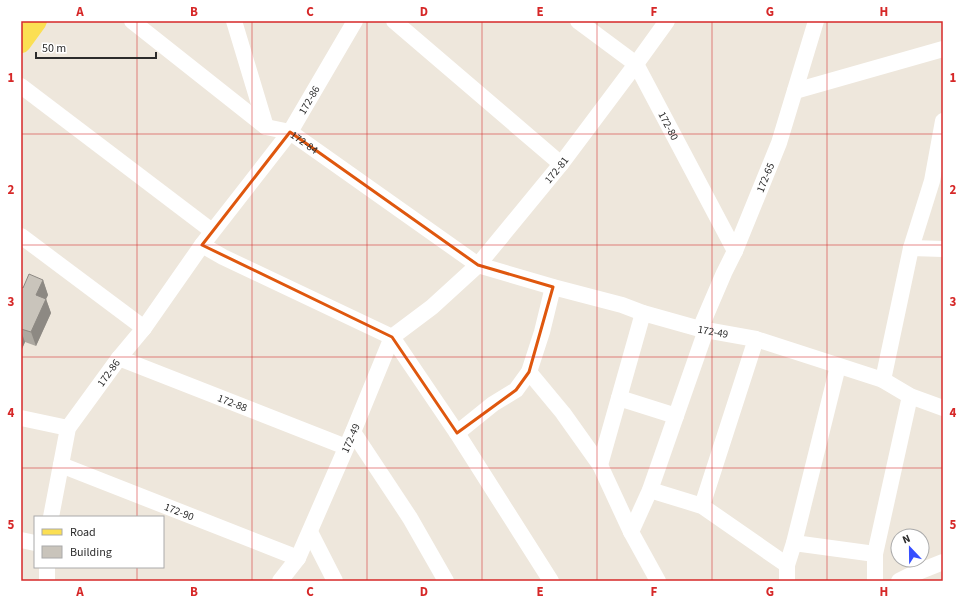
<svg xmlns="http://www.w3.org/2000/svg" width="964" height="602" viewBox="0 0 964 602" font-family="'Source Sans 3',sans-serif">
	<rect width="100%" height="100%" fill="#eee7dc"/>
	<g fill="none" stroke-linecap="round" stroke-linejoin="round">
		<!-- minor -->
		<g stroke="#fff" stroke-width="16">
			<path id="s1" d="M132,21l134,106 24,5 188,133 75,22 69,18 21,8 57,16 56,10 127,41 27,16 33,12"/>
			<polyline points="234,21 266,127"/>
			<polyline points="394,21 561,164"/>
			<path id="s2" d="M578,21l58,43 99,187"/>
			<polyline points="21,86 212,231"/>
			<polyline points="795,91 943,49"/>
			<polyline points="21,236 144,328"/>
			<polyline points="202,245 223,257 392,337 457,433 551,581"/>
			<polyline points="911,248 943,249"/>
			<path id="s3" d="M700,329l24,-56 11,-22 44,-108 37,-122"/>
			<path id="s4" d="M119,358l227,89"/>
			<polyline points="529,372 563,413 600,465 631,532 658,581"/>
			<polyline points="883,380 911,248 932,181 943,121"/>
			<polyline points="619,398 676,416"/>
			<polyline points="21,418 68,428"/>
			<polyline points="353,432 410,518 446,581"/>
			<polyline points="457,433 493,404 516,390 529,372 542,332 553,287"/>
			<path id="s5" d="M61,465l237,93"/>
			<polyline points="600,465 643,313"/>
			<polyline points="650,490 702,506 787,565"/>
			<polyline points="702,506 756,339"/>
			<path id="s6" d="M51,517l17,-89 51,-70 25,-30 58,-83 88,-113 65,-111"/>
			<polyline points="310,532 335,581"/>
			<polyline points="631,532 650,490 706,330"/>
			<polyline points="21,540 35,543"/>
			<polyline points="794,543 875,554"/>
			<polyline points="47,567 47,581"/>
			<path id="s7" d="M280,581l18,-23 55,-126 39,-95 40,-30 46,-42 83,-101 75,-100 31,-43"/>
			<polyline points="787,581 787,565 794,543 838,366"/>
			<polyline points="875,581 875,554 910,396"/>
			<polyline points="899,581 913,574 943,562"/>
		</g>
		<!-- major -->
		<polyline stroke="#fbdf53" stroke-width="20" points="21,43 37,21"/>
	</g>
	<!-- wall -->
	<polygon fill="#ada9a1" points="43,280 48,295 46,299 51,313 36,346 25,342 21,351 21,287 23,288"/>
	<!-- shaded-wall -->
	<g fill="#8d8983">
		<polygon points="43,280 48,295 46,299 51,313 36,346 31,332 36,295"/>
		<polygon points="21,331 25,342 21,351"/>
	</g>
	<!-- building -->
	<polygon fill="#c9c4bb" stroke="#8d8983" points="29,274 43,280 36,295 46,299 31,332 21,329 21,287 23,288"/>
	<!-- marked area -->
	<path fill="none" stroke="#df570e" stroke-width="3" stroke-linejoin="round" d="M290,132l188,133 75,22 -24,85 -13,18 -59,43 -65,-96 -190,-92z"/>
	<!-- grid -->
	<path fill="none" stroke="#d62828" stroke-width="1" stroke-opacity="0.55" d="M137,21v496M252,21v560M367,21v560M482,21v560M597,21v560M712,21v560M827,21v560M21,134h922M21,245h922M21,357h922M21,468h922M137,567v14"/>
	<g text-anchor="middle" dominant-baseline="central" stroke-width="3.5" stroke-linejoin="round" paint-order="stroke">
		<!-- street labels -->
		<g font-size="11" fill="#2b2b2b" stroke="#fff">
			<text stroke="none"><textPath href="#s6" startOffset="498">172-86</textPath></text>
			<text stroke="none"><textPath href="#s2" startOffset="142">172-80</textPath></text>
			<text stroke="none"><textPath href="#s1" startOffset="213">172-84</textPath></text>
			<text stroke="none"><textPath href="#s7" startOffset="505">172-81</textPath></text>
			<text stroke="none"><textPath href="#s3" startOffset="165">172-65</textPath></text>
			<text stroke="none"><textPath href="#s1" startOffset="670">172-49</textPath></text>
			<text stroke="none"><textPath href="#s6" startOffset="159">172-86</textPath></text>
			<text stroke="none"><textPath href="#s4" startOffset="122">172-88</textPath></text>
			<text stroke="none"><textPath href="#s7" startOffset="160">172-49</textPath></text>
			<text stroke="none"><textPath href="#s5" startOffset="127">172-90</textPath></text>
		</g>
	</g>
	<!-- border -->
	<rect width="964" height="602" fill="none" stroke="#ffffff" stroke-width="44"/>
	<!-- legend -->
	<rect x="34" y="516" width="130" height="52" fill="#ffffff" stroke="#aaaaaa"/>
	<rect x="42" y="529" width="20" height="6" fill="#fbdf53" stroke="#aaaaaa"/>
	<text x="70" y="536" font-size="12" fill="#2b2b2b">Road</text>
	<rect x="42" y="546" width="20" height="12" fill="#c9c4bb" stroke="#aaaaaa"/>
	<text x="70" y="556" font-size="12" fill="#2b2b2b">Building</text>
	<!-- north arrow -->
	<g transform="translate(910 548) rotate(338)"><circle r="19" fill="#ffffff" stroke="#aaaaaa"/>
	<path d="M0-3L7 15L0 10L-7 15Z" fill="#374fff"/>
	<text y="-6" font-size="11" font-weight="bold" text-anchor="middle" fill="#2b2b2b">N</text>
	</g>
	<!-- scale -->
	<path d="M36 52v6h120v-6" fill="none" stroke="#2b2b2b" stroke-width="2"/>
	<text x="42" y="52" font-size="12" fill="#2b2b2b" stroke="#ffffff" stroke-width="3" paint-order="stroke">50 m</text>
	<rect x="22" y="22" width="920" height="558" fill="none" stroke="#d62828" stroke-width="1.5"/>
	<g font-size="13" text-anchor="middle" font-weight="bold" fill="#d62828">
		<text x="80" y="16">A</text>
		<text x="194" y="16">B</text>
		<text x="310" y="16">C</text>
		<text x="424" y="16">D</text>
		<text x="540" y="16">E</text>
		<text x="654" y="16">F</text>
		<text x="770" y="16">G</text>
		<text x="884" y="16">H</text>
		<text x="11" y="82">1</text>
		<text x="953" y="82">1</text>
		<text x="11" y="194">2</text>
		<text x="953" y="194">2</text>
		<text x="11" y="306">3</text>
		<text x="953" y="306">3</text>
		<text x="11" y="417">4</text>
		<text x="953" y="417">4</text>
		<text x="11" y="529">5</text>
		<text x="953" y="529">5</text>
		<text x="80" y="596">A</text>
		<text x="194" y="596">B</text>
		<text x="310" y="596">C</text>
		<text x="424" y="596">D</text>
		<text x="540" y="596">E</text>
		<text x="654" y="596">F</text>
		<text x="770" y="596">G</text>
		<text x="884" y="596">H</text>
	</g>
</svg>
